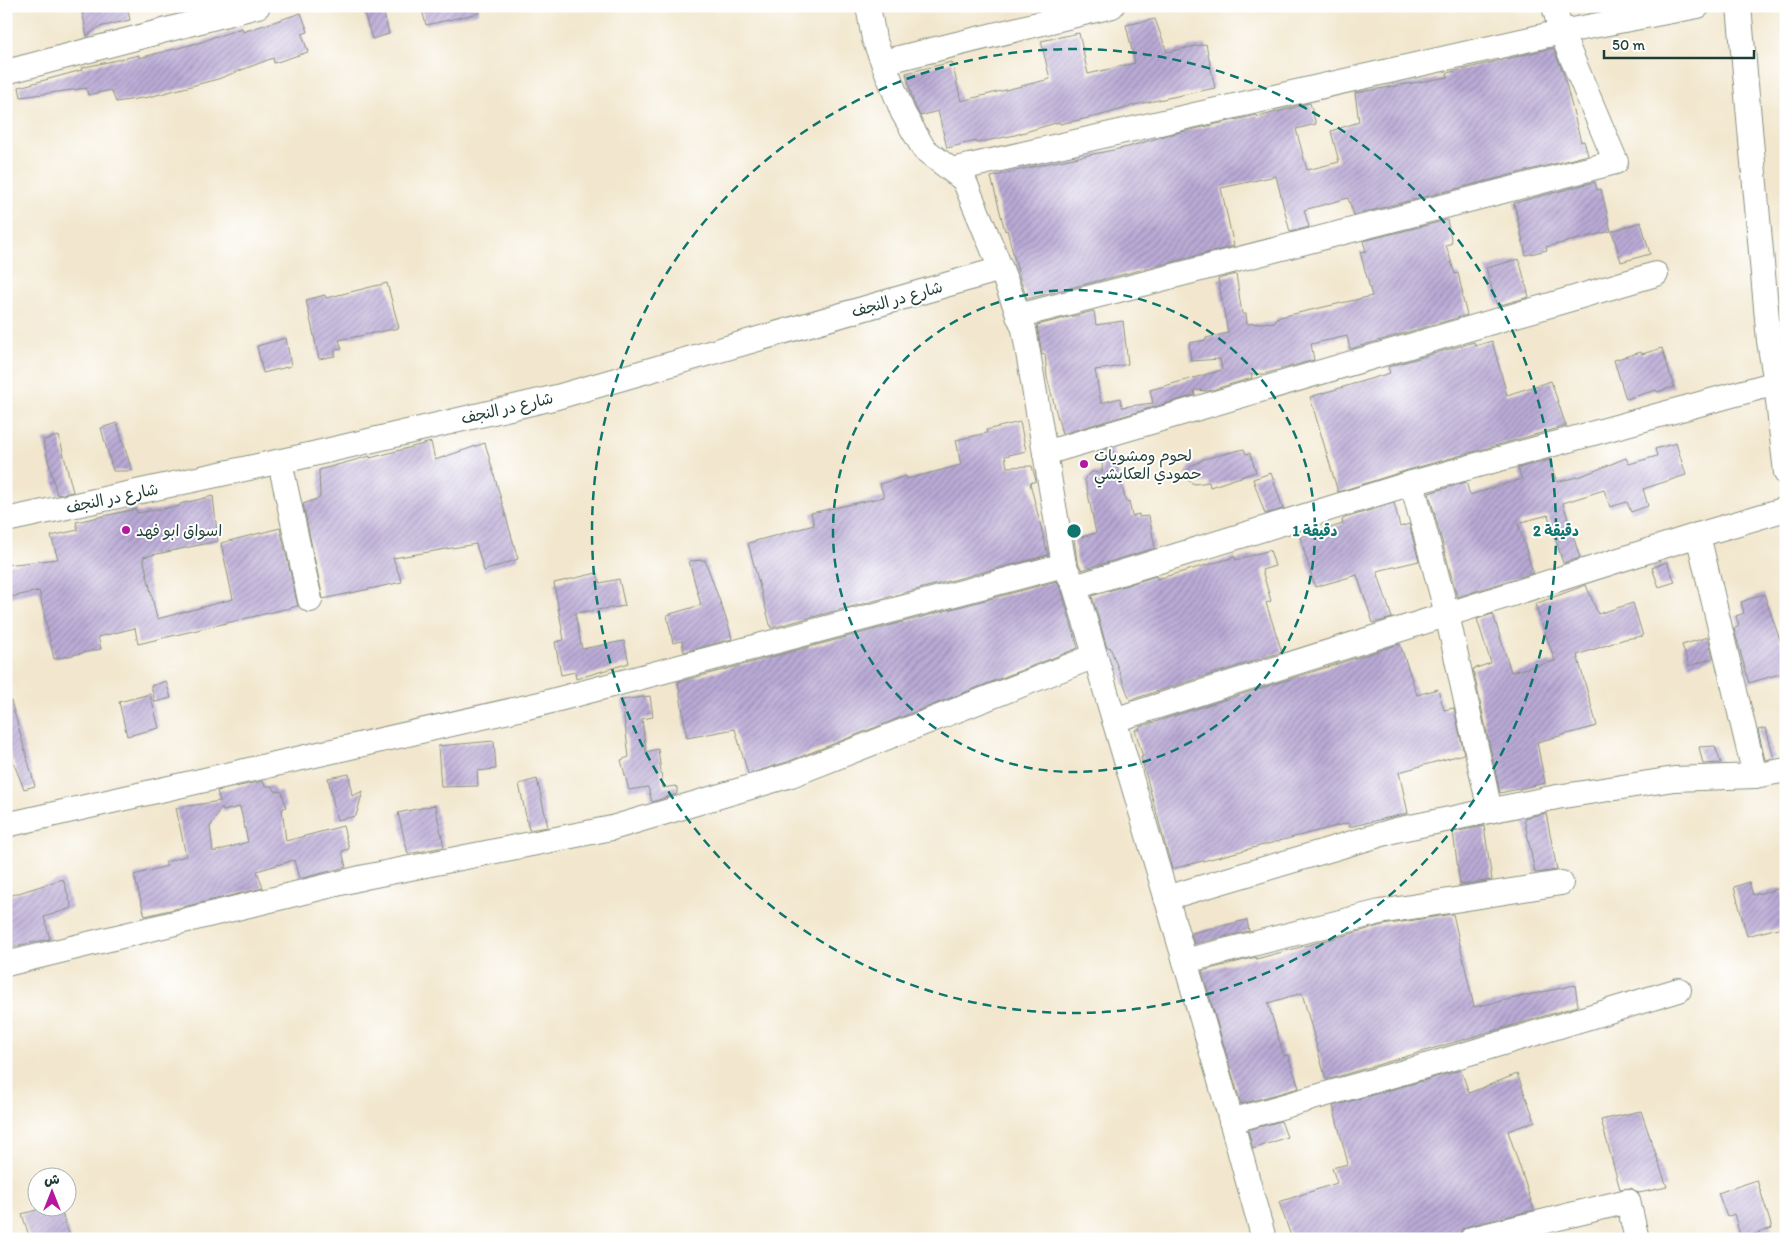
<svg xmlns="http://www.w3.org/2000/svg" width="1792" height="1245" viewBox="0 0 1792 1245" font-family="Itim,'Playpen Sans Arabic',sans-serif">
	<defs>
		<pattern id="building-hatch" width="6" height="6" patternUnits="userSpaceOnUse" patternTransform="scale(1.25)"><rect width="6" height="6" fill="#baaad6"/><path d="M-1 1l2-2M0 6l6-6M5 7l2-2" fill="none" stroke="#978cae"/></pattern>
	</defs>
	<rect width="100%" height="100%" fill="#fff"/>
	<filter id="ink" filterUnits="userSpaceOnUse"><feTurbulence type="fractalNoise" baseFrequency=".02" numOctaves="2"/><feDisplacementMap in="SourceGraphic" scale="10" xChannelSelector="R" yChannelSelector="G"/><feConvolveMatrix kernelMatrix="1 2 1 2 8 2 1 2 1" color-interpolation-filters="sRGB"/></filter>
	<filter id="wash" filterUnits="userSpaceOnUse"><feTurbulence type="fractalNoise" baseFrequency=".0096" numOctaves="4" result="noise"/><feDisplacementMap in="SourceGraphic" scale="20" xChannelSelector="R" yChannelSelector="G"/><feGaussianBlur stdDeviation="1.12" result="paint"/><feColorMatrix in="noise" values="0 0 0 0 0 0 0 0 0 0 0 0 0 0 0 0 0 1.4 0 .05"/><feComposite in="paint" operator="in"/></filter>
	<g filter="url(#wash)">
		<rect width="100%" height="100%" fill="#f2e7ce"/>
		<g id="blocks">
			<!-- building -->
			<g fill="url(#building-hatch)" fill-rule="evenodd">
				<polygon points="81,6 127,6 130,20 99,27 87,36"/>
				<polygon points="362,6 382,6 389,34 372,39"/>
				<polygon points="421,6 479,6 479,13 426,25"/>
				<polygon points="301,13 308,32 302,34 308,52 274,63 273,58 218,79 149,97 116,102 111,90 88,95 86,88 21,97 19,87 82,70 81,68 139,55 139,58 202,42 216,36 216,37 242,28 243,32"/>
				<polygon points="1155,19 1167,52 1206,44 1215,88 1130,106 1130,107 1098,116 1060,124 1059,122 1015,135 976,143 976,141 947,148 938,111 920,116 913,101 906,73 952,62 961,101 1050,79 1041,41 1079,33 1088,74 1135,63 1126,25"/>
				<polygon points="1553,48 1563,72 1581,142 1584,141 1588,155 1354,215 1348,198 1304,210 1309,227 1290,232 1276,176 1221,188 1234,246 1027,299 1019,276 1007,230 1005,231 991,177 1049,163 1128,147 1168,135 1257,115 1258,117 1310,103 1316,124 1296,129 1307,170 1339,162 1331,131 1359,122 1355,93 1448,77 1447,73"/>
				<polygon points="1595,182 1597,190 1601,189 1611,231 1546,247 1547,250 1526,255 1514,203"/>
				<polygon points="1447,220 1452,243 1446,245 1455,274 1458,273 1463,295 1462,296 1467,315 1350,349 1347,336 1311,344 1314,360 1264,374 1251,374 1252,378 1208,391 1194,390 1195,395 1062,434 1047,377 1045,354 1042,355 1037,325 1094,311 1096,325 1123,321 1128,364 1110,368 1095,370 1101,403 1120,398 1122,407 1153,403 1150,390 1222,370 1220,359 1191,361 1189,343 1206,340 1206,338 1228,333 1218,279 1236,274 1242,314 1246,314 1247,324 1276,322 1276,318 1372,296 1360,252 1366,251 1363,241"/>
				<polygon points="1641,222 1650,254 1621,262 1612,231"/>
				<polygon points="1519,259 1529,297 1497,306 1486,268"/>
				<polygon points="387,283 399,328 339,340 342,349 335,350 335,356 319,359 306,300 325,295 326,298"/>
				<polygon points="286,338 291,366 263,373 257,346"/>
				<polygon points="1492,341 1507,395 1551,381 1566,426 1408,470 1338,492 1310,397 1390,373 1388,367 1474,342 1475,346"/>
				<polygon points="1662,348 1674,387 1657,392 1656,390 1626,399 1614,360 1641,352 1642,354"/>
				<polygon points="1020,422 1026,451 1005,456 1007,467 1032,466 1036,481 1030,483 1048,555 771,628 748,543 814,525 811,513 884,497 880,484 906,476 907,479 961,465 956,440 987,433 986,430"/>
				<polygon points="117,423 132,471 113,471 101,428"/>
				<polygon points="59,436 73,492 57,495 43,440"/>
				<polygon points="431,442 435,460 485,443 518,559 484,571 476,544 393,558 402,582 323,599 303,504 320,498 319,470 370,456 370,458"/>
				<polygon points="1676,443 1686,475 1643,489 1648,506 1631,512 1627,502 1610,507 1604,490 1563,503 1580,558 1563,563 1548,515 1518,523 1533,573 1457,597 1429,493 1466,482 1470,495 1522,479 1518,468 1549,460 1557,482 1584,475 1626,458 1629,464 1657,456 1655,449"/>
				<polygon points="1112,448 1126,502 1129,501 1132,516 1139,514 1139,517 1149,516 1155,548 1082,570 1077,561 1074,539 1096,533 1085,479 1092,472 1102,473 1103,450"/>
				<polygon points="1244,449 1246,454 1250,453 1256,472 1210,487 1209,482 1195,484 1192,483 1187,479 1186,473 1191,466 1204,459"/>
				<polygon points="1271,473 1283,509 1265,514 1253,479"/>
				<polygon points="213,496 218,541 143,557 157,619 233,599 221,543 280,528 298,606 138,644 135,628 98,637 101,649 54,659 39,591 6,598 6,565 58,559 51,536 78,530 76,522 136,509 137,513 180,506 180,504"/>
				<polygon points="1394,503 1400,527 1409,524 1419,561 1377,571 1392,618 1373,623 1357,575 1315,587 1300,537 1343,524 1342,520 1345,518"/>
				<polygon points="1270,550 1275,566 1262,570 1271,601 1266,603 1282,652 1130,700 1110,647 1107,648 1092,596 1156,576 1157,579 1235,557 1236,560"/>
				<polygon points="705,560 728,624 732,639 684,652 682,641 673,643 667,615 701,605 689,561"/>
				<polygon points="1667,562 1675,582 1659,587 1652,568"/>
				<polygon points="597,573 600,583 619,579 625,606 575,613 582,649 624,641 629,663 576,679 575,672 561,675 555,642 564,640 554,583"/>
				<polygon points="1057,581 1062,592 1078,648 787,762 748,774 735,729 687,738 678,682"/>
				<polygon points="1586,585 1598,614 1633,603 1643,636 1625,639 1577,655 1597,726 1537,742 1545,783 1500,793 1473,669 1491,663 1477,619 1493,614 1511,672 1555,661 1535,604"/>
				<polygon points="1764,594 1786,657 1786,672 1749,683 1734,629 1739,626 1736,616 1744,613 1741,602"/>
				<polygon points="1708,637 1713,658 1689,666 1682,645"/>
				<polygon points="1400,644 1417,695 1438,689 1444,710 1454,708 1464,754 1399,772 1408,813 1349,827 1348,823 1172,869 1141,757 1143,757 1135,730 1140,729 1139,727"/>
				<polygon points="166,681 171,698 155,702 151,686"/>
				<polygon points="150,694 159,728 127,736 119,702"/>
				<polygon points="650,696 653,717 642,719 646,752 658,749 663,788 675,786 677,787 677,794 652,802 648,787 629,790 621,760 629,757 622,700"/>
				<polygon points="11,701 35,786 24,789 6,744 6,702"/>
				<polygon points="1766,728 1774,758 1765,760 1758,730"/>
				<polygon points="494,741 496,769 477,771 478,786 441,787 438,746"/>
				<polygon points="1715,746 1721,763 1703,764 1699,747"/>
				<polygon points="349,774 352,796 363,791 356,816 337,820 328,778"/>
				<polygon points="537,779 548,827 529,830 519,784"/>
				<path d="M263,781l2,5h7l3,5 7,1 4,15 -4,2 4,32 57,-15 6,23 -7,2 4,16 -47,12 -5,-19 -37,11 6,17 -118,28 -11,-41 33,-9 -2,-4 21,-6 -10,-48 44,-7 -3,-10zM222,807l1,4 17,-4 8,35 -35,10 -3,-25z"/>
				<polygon points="435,805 444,847 408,854 398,813"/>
				<polygon points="1546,813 1557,870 1535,873 1524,818"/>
				<polygon points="1484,826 1492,880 1460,885 1453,832"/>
				<polygon points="63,879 72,908 44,917 50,939 6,948 6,897"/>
				<polygon points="1749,882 1753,895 1781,888 1786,906 1786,908 1781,910 1786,926 1747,936 1734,887"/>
				<polygon points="1453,914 1474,1007 1575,985 1578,1006 1326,1080 1302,993 1268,1003 1284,1056 1288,1055 1299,1088 1241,1104 1202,971 1256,957 1256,959 1383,925"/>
				<polygon points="1247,920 1249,931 1194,944 1191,933"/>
				<polygon points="1461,1070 1469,1093 1517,1074 1535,1121 1508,1131 1534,1210 1469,1226 1462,1229 1459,1237 1453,1239 1292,1239 1279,1202 1337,1183 1332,1168 1348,1164 1333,1106"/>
				<polygon points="1641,1111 1667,1187 1639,1193 1631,1188 1620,1189 1601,1120"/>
				<polygon points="1281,1121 1287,1137 1253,1149 1248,1130"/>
				<polygon points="1757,1180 1772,1228 1741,1239 1734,1214 1727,1217 1718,1193"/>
				<polygon points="43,1208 60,1208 71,1239 30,1239 22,1214"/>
			</g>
		</g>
	</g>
	<g filter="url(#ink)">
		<use href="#blocks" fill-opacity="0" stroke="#889281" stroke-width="1"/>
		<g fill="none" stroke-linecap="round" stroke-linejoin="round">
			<defs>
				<g id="minor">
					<polyline points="868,6 874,39 903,113 924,149 964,180 1001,269 1024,329 1064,565"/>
					<polyline points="1739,6 1769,341 1776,383 1786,473"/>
					<polyline points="883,62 1112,6"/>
					<polyline points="6,72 258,6"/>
					<polyline points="952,170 1561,32 1698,6"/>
					<polyline points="1018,316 1616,162 1561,32 1554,6"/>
					<polyline points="1045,453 1656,274"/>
					<polyline points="280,462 310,600"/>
					<polyline points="1412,483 1447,614 1490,811"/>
					<polyline points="6,520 300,457 557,397 1001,269"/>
					<polyline points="1698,535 1755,776"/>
					<polyline points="1075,587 1412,483 1776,383"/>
					<polyline points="1114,720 1698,535 1786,509"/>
					<polyline points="6,825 540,704 1064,565 1075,587 1219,1077 1264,1239"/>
					<polyline points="1166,898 1396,830 1557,797 1674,779 1755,776 1786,770"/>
					<polyline points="1185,961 1380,912 1561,883"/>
					<polyline points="6,964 365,877 612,828 791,775 1095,656"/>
					<polyline points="1231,1121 1436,1063 1679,990"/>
					<polyline points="1472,1239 1628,1201 1637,1239"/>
				</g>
			</defs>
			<!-- minor casing -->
			<use href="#minor" stroke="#889281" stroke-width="26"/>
			<!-- minor -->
			<use href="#minor" stroke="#fff" stroke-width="24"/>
		</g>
	</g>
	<!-- distance rings -->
	<g fill="none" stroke="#0f766e" stroke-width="2.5" stroke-dasharray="9 6">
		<circle cx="1074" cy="531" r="241"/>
		<circle cx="1074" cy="531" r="482"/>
	</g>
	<!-- markers -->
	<g fill="#b5179e" stroke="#fff" stroke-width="2">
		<circle cx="1084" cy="464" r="5"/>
		<circle cx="126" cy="530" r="5"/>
	</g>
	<g text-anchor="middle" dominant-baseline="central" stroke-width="4" stroke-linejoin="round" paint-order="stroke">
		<!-- street labels -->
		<g font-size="16" fill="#1f3d34" stroke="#fff">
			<text transform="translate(897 299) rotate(-16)">شارع در النجف</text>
			<text transform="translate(507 408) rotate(-13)">شارع در النجف</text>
			<text transform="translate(112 498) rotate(-12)">شارع در النجف</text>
		</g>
		<!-- poi labels -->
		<g font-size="16" fill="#1f3d34" stroke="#fff" text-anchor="start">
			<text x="1094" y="455">لحوم ومشويات<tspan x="1094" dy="18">حمودي العكايشي</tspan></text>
			<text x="136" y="530">اسواق ابو فهد</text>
		</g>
	</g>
	<circle cx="1074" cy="531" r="8" fill="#0f766e" stroke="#fff" stroke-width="2.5"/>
	<g font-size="15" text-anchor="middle" font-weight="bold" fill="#0f766e" stroke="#fff" stroke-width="4" stroke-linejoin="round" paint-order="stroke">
		<text x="1315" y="536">1 دقيقة</text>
		<text x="1556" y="536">2 دقيقة</text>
	</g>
	<!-- margin -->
	<rect width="1792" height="1245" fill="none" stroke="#fff" stroke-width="25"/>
	<!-- north arrow -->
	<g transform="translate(52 1192)"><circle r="24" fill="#ffffff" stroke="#a5b1ae"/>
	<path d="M0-4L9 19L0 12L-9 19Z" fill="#b5179e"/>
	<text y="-8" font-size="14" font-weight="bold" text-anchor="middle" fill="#1f3d34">ش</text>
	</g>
	<!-- scale -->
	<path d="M1604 50v8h150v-8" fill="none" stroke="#1f3d34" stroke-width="2.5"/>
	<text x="1612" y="50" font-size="15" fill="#1f3d34" stroke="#ffffff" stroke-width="4" paint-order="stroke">50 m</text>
</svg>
